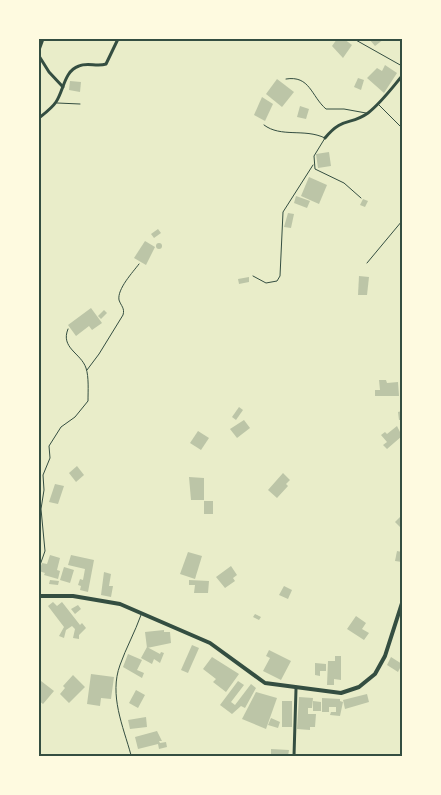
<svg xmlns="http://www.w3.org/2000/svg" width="441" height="795" viewBox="0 0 441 795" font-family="Quicksand,sans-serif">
	<rect width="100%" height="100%" fill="#e9edc9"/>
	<!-- building -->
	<g fill="#bcc5a7">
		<polygon points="337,39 344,39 352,45 343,58 332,46"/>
		<polygon points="369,39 384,39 375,46"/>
		<polygon points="385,65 397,73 384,93 367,78 377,68 382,71"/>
		<polygon points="358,78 364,80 361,90 354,87"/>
		<polygon points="277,79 294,92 282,107 266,94"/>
		<polygon points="70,81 81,82 80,92 69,90"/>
		<polygon points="262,97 273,104 265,121 254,115"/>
		<polygon points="300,106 309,109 306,119 297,117"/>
		<polygon points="329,152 331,166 318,168 316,154"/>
		<polygon points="309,177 327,185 319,204 301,196"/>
		<polygon points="296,196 310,201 307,208 294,203"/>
		<polygon points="363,199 368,201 365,207 360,205"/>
		<polygon points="288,213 294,214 291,228 284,227"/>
		<polygon points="158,229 161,233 154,238 151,234"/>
		<polygon points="145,241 155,247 146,265 134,258"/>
		<circle cx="159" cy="246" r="3"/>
		<polygon points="359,276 369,277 367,295 358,295"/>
		<polygon points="249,277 249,282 239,284 238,279"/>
		<polygon points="91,308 102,323 92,330 89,326 76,336 68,325"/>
		<polygon points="104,310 107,313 101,319 98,316"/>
		<polygon points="379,380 386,380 387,383 398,382 399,396 375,396 375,390 380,390"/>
		<polygon points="239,407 243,410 236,420 232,417"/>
		<polygon points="402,411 402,420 399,420 398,412"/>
		<polygon points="244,420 250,428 237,438 230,429"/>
		<polygon points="397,426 402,436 387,449 383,445 387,442 381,435 385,432 387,434"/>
		<polygon points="198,431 209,438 201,450 190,443"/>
		<polygon points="77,466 84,475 76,482 69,473"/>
		<polygon points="283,473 290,480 286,484 288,486 277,498 268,490"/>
		<polygon points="189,477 204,478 204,500 191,500"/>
		<polygon points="55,484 64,486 58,504 49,502"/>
		<rect x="204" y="501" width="9" height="13"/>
		<polygon points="401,516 402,517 402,529 395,522"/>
		<polygon points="397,551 402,552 402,562 395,561"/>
		<polygon points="188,552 202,556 195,579 180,574"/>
		<polygon points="50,555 60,558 57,570 60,571 58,579 44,575 45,573 39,571 42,563 47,564"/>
		<polygon points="71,555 94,560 88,592 80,590 81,586 78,585 80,579 83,580 85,569 68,565"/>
		<polygon points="231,566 237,575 233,578 235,581 225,588 216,577"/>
		<polygon points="64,567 74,570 70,583 60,580"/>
		<polygon points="104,572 111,574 109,586 113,586 111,597 101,595"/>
		<polygon points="50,580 59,581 58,585 49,584"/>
		<polygon points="189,580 209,581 208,593 194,593 195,585 189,585"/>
		<polygon points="284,586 292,590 288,599 279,595"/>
		<polygon points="53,602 57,606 62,602 80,625 82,623 86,628 79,635 79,639 73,638 75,629 72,626 66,630 64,638 59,636 64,627 48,606"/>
		<polygon points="78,605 81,609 75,614 71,609"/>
		<polygon points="255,614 261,617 259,620 253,617"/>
		<polygon points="356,616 366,623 362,629 369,633 364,640 347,629"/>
		<polygon points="164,630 164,632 170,632 171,643 147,648 145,632"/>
		<polygon points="192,645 199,648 188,673 181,670"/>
		<polygon points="147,647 160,654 161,652 164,653 160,663 154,659 152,664 141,658"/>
		<polygon points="269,650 291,661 281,680 263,671 270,658 266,656"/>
		<polygon points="128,654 142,660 137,670 144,673 142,678 123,667"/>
		<polygon points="335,656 341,656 341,680 334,679 334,685 327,685 328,661 335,661"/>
		<polygon points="212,657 239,674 226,692 213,682 216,679 203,669"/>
		<polygon points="391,657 402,664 398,672 387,665"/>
		<polygon points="315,663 326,664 326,671 320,671 320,676 315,675"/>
		<polygon points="91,674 114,677 111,699 101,698 100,706 87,704"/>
		<polygon points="73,675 85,687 69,703 60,694 65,688 63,686"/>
		<polygon points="41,681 54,691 43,704 39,701 39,683"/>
		<polygon points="238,681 244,685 231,702 235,705 251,684 256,688 245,708 241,706 232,714 220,705"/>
		<polygon points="136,690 145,695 138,708 129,703"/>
		<polygon points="256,692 277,698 266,729 242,719"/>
		<polygon points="367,694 369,702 345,709 343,700"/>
		<polygon points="299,697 313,698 312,708 308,708 308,714 316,714 315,727 310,727 310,730 297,729"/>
		<polygon points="322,698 340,699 340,701 343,702 340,716 330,715 331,712 336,712 336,707 329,707 329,712 322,712"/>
		<rect x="282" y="701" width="10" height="26"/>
		<polygon points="313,701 321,702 321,711 313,711"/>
		<polygon points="146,717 147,727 130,729 128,720"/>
		<polygon points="271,718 280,722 278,728 268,725"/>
		<polygon points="157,731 162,741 159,741 160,743 166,742 167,747 159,749 158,744 138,749 135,737"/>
		<polygon points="271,749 289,750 288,756 271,756"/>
	</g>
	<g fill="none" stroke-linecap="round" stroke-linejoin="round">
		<!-- service -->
		<g stroke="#344e41" stroke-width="1">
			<polyline points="354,39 402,66"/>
			<path d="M286,79c24,-4 25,17 40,30h18l22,4"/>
			<polyline points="57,103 80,104"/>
			<polyline points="378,104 402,128"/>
			<path d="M264,125c17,13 40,3 61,13l-11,18 1,13 29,14 17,15"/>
			<polyline points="367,263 402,221"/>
			<polyline points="253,276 266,283 277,281 280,276 283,212 313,165"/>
			<path d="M87,370l12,-16 24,-39c2,-7 -2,-9 -4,-15 -2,-11 14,-28 20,-36"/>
			<path d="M39,568l6,-17 -4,-42 3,-19 -1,-15 7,-17 -1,-12 12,-19 14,-10 13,-16c0,-10 1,-24 -2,-33 -5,-15 -26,-20 -18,-39"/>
			<path d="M131,755c-8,-29 -22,-60 -11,-90 6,-17 15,-33 21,-50"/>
		</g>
		<!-- minor -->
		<g stroke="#344e41" stroke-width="3">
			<polyline points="39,50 43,39"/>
			<polyline points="39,56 49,72 63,87"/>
			<path d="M39,118c5,-4 13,-10 17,-16 8,-12 8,-31 23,-36 8,-4 18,1 27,-2l12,-25"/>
			<path d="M325,138c18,-22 25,-12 43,-25 13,-10 24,-25 34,-37"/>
			<polyline points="294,756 296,689"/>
		</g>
		<!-- tertiary -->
		<polyline stroke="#344e41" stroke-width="4" points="39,596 73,596 120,604 210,643 265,683 341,693 359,687 375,674 385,656 402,603"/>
	</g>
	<!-- border -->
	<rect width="441" height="795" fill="none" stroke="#fefae0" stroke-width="80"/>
	<rect x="40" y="40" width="361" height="715" fill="none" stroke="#344e41" stroke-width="2"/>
</svg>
